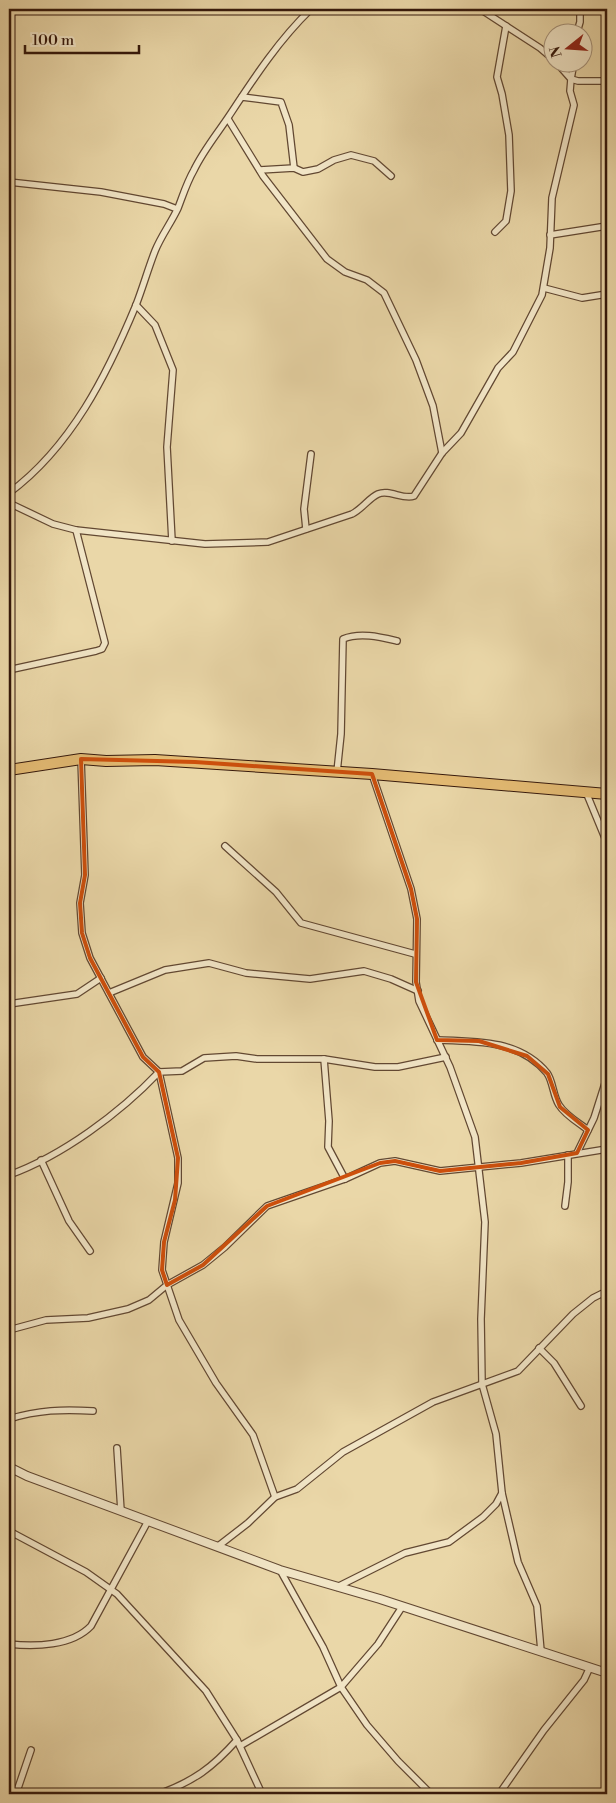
<svg xmlns="http://www.w3.org/2000/svg" width="616" height="1803" viewBox="0 0 616 1803" font-family="'Libre Bodoni',serif">
	<rect width="100%" height="100%" fill="#ead7a8"/>
	<filter id="stains"><feTurbulence type="fractalNoise" baseFrequency=".004" numOctaves="4"/><feColorMatrix values="0 0 0 0 .2 0 0 0 0 .09 0 0 0 0 .02 0 0 0 .5 -.17"/></filter>
	<radialGradient id="worn" r=".72"><stop offset=".6" stop-color="#630" stop-opacity="0"/><stop offset="1" stop-color="#630" stop-opacity=".3"/></radialGradient>
	<g fill="none" stroke-linecap="round" stroke-linejoin="round">
		<defs>
			<g id="minor">
				<polyline points="480,9 540,48 554,60"/>
				<polyline points="577,32 580,22 580,9"/>
				<polyline points="574,62 571,79 578,81 607,81"/>
				<polyline points="242,97 281,102 289,125 294,168"/>
				<polyline points="228,119 263,176 327,259 345,272 367,280 384,293 416,360 433,406 442,453"/>
				<polyline points="260,170 294,168 303,172 318,169 334,160 351,155 374,161 391,176"/>
				<polyline points="9,182 101,192 164,204 177,209"/>
				<polyline points="495,232 506,221 511,191 509,135 502,94 497,77 506,26"/>
				<polyline points="550,235 607,226"/>
				<polyline points="544,288 582,298 607,294"/>
				<polyline points="136,305 155,325 173,370 167,447 172,541"/>
				<path d="M9,493c62,-46 98,-118 127,-188 7,-18 12,-36 19,-54 6,-15 16,-28 23,-43 5,-13 9,-26 16,-38 9,-19 23,-36 35,-54 25,-38 49,-75 82,-107"/>
				<path d="M9,503l44,21 23,6 129,14 63,-2 84,-28c10,-5 17,-16 26,-20 11,-5 25,6 36,2l28,-43 19,-20 37,-65 15,-16 29,-57 8,-47 2,-50 22,-93 -4,-14 1,-12 -15,-17"/>
				<polyline points="306,529 304,509 311,454"/>
				<polyline points="13,669 96,651 102,649 105,643 76,530"/>
				<polyline points="81,759 85,875 80,903 82,933 90,958 143,1057 159,1072 178,1158 178,1183 164,1242 162,1270 179,1320 216,1383 253,1435 275,1497"/>
				<path d="M337,772l4,-38 2,-95c17,-7 37,-2 54,2"/>
				<polyline points="586,792 607,843"/>
				<polyline points="225,846 276,892 301,923 415,954"/>
				<polyline points="109,993 165,970 209,963 246,973 310,979 364,971 391,979 418,991"/>
				<polyline points="9,1004 77,994 101,978"/>
				<path d="M437,1040c39,1 83,0 110,33 6,8 6,23 12,32 6,10 20,18 29,25"/>
				<polyline points="324,1059 329,1121 328,1147 345,1179"/>
				<polyline points="577,1153 594,1118 607,1077"/>
				<polyline points="41,1160 69,1221 90,1251"/>
				<path d="M9,1175c53,-19 111,-62 150,-103l23,-1 22,-13 32,-2 21,3h67l51,8h23l48,-10"/>
				<polyline points="565,1206 568,1182 568,1155"/>
				<polyline points="9,1330 46,1320 88,1318 128,1309 149,1300 167,1285 203,1265 225,1247 267,1206 345,1179 380,1163 395,1161 440,1171 521,1163 607,1149"/>
				<polyline points="539,1348 554,1363 581,1406"/>
				<path d="M9,1419c29,-9 54,-10 84,-8"/>
				<polyline points="117,1448 121,1511"/>
				<polyline points="502,1493 518,1562 537,1606 541,1651"/>
				<polyline points="9,1531 86,1572 117,1594 206,1691 237,1740 262,1794"/>
				<polyline points="217,1547 248,1523 275,1497 297,1489 343,1452 433,1402 518,1371 573,1314 593,1298 607,1291"/>
				<polyline points="280,1570 323,1647 341,1687 367,1725 398,1761 431,1794"/>
				<polyline points="337,1587 405,1553 449,1542 483,1517 496,1504 502,1493 496,1434 482,1384 481,1319 485,1222 475,1137 450,1067 419,1001 416,982 417,919 411,889 372,774"/>
				<path d="M9,1644c26,3 63,2 82,-18l57,-105"/>
				<polyline points="240,1746 341,1687 378,1644 402,1607"/>
				<polyline points="16,1794 31,1750"/>
				<path d="M159,1794c35,-13 53,-26 78,-54"/>
				<polyline points="499,1794 544,1730 584,1680 590,1667"/>
			</g>
			<polyline id="tertiary" points="9,1467 27,1476 280,1570 380,1599 607,1673"/>
			<polyline id="primary" points="9,770 81,759 106,761 155,760 372,774 607,794"/>
		</defs>
		<!-- minor casing -->
		<use href="#minor" stroke="#624832" stroke-width="8"/>
		<!-- tertiary casing -->
		<use href="#tertiary" stroke="#624832" stroke-width="10"/>
		<!-- primary casing -->
		<use href="#primary" stroke="#35180b" stroke-width="12"/>
		<!-- minor -->
		<use href="#minor" stroke="#f1e5c6" stroke-width="5.5"/>
		<!-- tertiary -->
		<use href="#tertiary" stroke="#f1e5c6" stroke-width="8"/>
		<!-- primary -->
		<use href="#primary" stroke="#e5bc74" stroke-width="10"/>
	</g>
	<!-- marked area -->
	<path fill="none" stroke="#cd4f0c" stroke-width="4" stroke-linejoin="round" d="M81,759l114,3 177,12 39,115 6,30 -1,63 21,58 42,1 48,15 21,18 12,33 28,23 -11,23 -56,10 -81,8 -45,-10 -15,2 -113,43 -64,59 -36,20 -5,-15 2,-28 11,-42 3,-42 -19,-86 -16,-15 -53,-99 -8,-25 -2,-30 5,-28z"/>
	<!-- margin -->
	<rect width="616" height="1803" fill="none" stroke="#ead7a8" stroke-width="30"/>
	<rect x="10" y="10" width="596" height="1783" fill="none" stroke="#35180b" stroke-width="2.5"/>
	<rect x="15" y="15" width="586" height="1773" fill="none" stroke="#35180b"/>
	<!-- north arrow -->
	<g transform="translate(568 48) rotate(253)"><circle r="24" fill="#f1e5c6" stroke="#a6937b"/>
	<path d="M0-4L9 19L0 12L-9 19Z" fill="#8f2418"/>
	<text y="-8" font-size="14" font-weight="bold" text-anchor="middle" fill="#35180b">N</text>
	</g>
	<!-- scale -->
	<path d="M25 45v8h114v-8" fill="none" stroke="#35180b" stroke-width="2.5"/>
	<text x="32" y="45" font-size="15" fill="#35180b" stroke="#f1e5c6" stroke-width="4" paint-order="stroke">100 m</text>
	<rect width="100%" height="100%" filter="url(#stains)"/>
	<rect width="100%" height="100%" fill="url(#worn)"/>
</svg>
